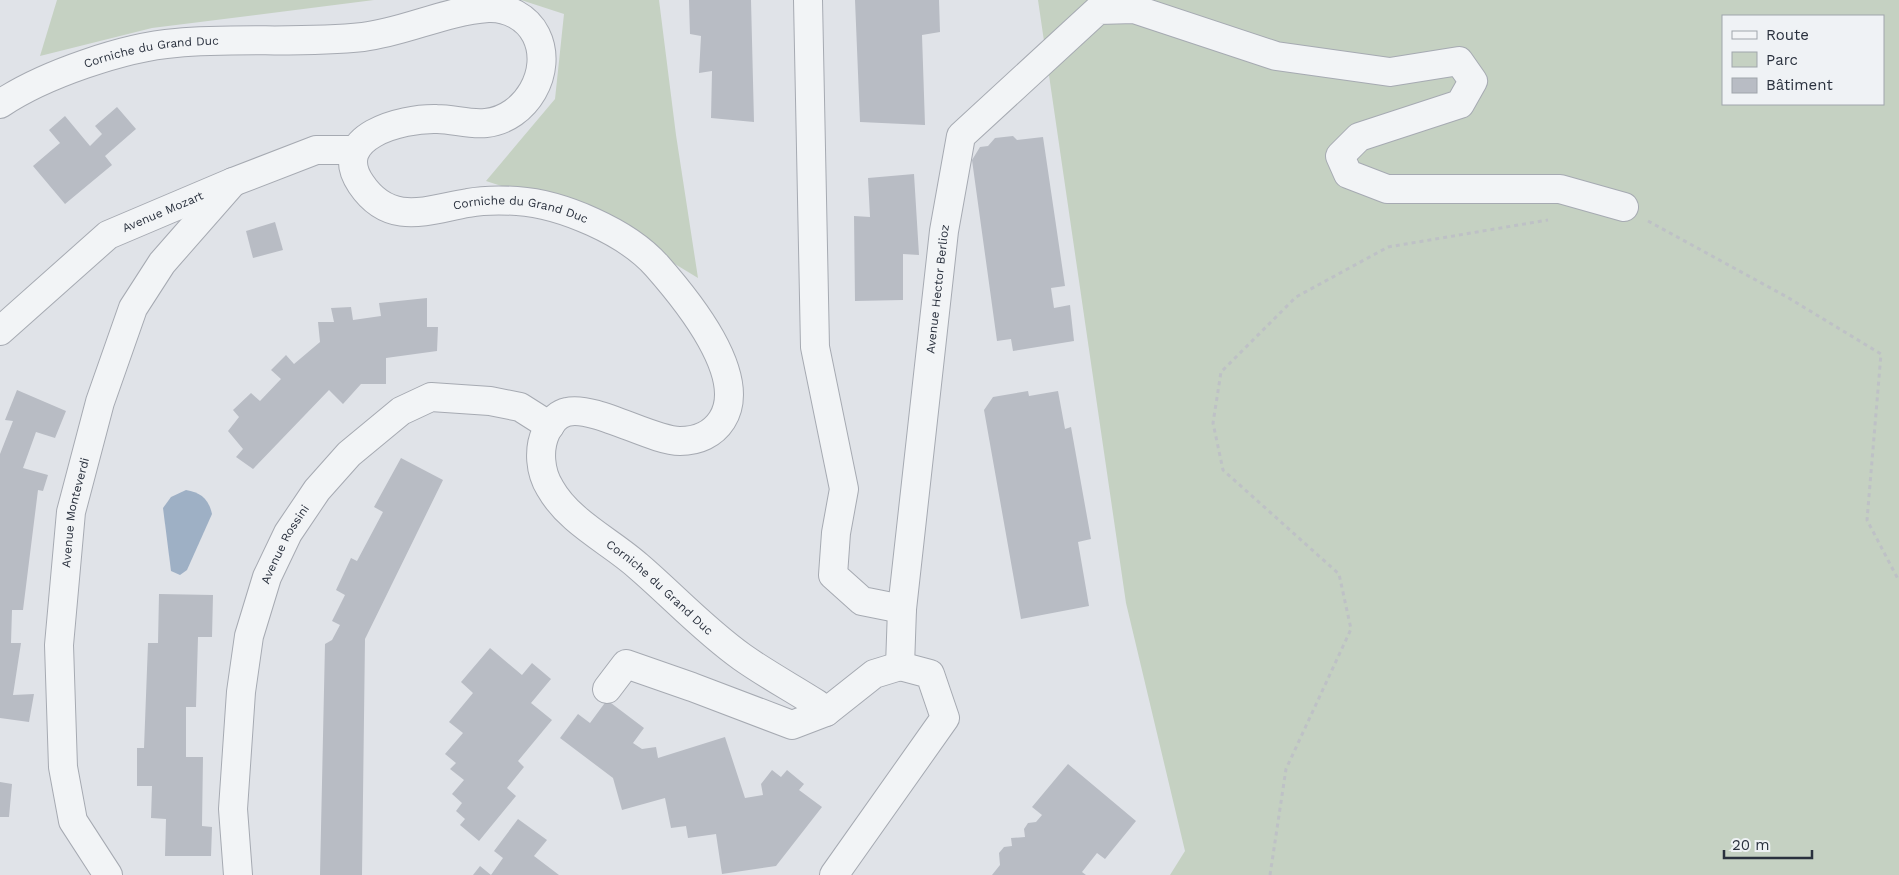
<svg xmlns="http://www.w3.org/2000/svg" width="1899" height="875" viewBox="0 0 1899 875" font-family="'Work Sans',sans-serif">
	<rect width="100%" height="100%" fill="#e0e3e8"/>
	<!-- green -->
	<g fill="#c5d1c2" fill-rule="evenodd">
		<polygon points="57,0 374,0 152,28 40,56"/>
		<polygon points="521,0 659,0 676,135 698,278 599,218 486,181 555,99 564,14"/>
		<path d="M1038,0h861v875h-729l15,-24 -59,-248zM1723,16h160v88h-160z"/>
	</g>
	<!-- water -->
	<path fill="#9eb0c5" d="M186,490c14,2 23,9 26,24l-25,56 -7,5 -9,-4 -8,-63 8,-11z"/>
	<!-- building -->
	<g fill="#b8bcc4">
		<polygon points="689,0 751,0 754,122 711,118 712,71 699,73 701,36 690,34"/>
		<polygon points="855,0 939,0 940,32 922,35 925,125 860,122"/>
		<polygon points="117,107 136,129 105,156 112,165 65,204 33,166 60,143 49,130 65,116 90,146 102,134 95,126"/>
		<polygon points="1013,136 1017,140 1043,137 1065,286 1051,288 1054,308 1070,305 1074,341 1013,351 1011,339 997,341 972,160 980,147 988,146 995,138"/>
		<polygon points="914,174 919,255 903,254 903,300 855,301 854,216 870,217 868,178"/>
		<polygon points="275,222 283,250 253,258 246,231"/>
		<polygon points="427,298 427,327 438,327 437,351 386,358 386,384 361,384 343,404 329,390 253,469 236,457 243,449 228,431 239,417 233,410 251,393 260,401 281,379 271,370 286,355 294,364 320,342 318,322 334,322 331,308 351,307 353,320 381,316 379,303"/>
		<polygon points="17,390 66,411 55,438 36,432 23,468 48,475 43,491 38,490 23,610 12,610 11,643 21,643 13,695 34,694 29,722 0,718 0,454 13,421 5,420"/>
		<polygon points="1028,391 1029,396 1058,391 1065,429 1071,427 1091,539 1078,542 1089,606 1021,619 984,410 993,397"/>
		<polygon points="401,458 443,480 365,639 362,875 320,875 325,644 332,640 340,625 332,621 345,595 336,590 351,558 357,561 383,512 374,507"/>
		<polygon points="159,594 213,595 212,637 198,637 196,707 186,707 186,757 203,757 202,826 212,827 211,856 165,856 166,819 151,818 152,786 137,786 137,748 144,748 148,643 158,643"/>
		<polygon points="490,648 522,675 532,663 551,679 531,703 552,720 518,761 524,767 507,788 516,796 479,841 460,825 465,819 456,811 462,803 452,794 464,780 450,769 456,763 445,754 463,733 449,722 473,693 461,682"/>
		<polygon points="607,700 644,728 633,743 642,749 656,747 658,758 725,737 745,798 763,795 761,784 772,770 781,777 787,770 804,784 799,790 822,807 776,866 722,874 716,834 688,838 686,826 671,828 665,798 622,810 613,778 560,738 578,714 590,723"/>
		<polygon points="1068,764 1136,821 1105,859 1097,853 1082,872 1086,875 992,875 1000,865 999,853 1004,847 1012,846 1011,838 1025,837 1024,829 1028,823 1036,822 1042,815 1032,807"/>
		<polygon points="0,782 12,784 9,817 0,817"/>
		<polygon points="518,819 547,840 534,856 559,875 473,875 480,866 491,875 503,858 494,851"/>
	</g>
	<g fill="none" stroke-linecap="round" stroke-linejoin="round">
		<defs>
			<g id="minor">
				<polyline points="808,0 815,347 844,489 836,533 833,575 862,601 902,609"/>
				<path id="s1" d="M0,104c43,-29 124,-57 176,-61 62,-6 124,1 187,-6 42,-5 82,-26 125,-29 19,-1 39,9 48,27 18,36 -10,84 -50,88 -16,2 -33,-4 -49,-4 -36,-1 -108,18 -76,65 29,43 66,26 107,19 15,-3 33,-3 49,-2 45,3 110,31 140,65 29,33 93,110 65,154 -9,14 -24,21 -42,21 -28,0 -86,-36 -113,-29 -10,2 -17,12 -21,20 -8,17 -6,40 4,56 19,34 60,53 88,78 35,30 66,64 104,91 24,17 50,31 75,47l9,8 48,-38 26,-8"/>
				<path id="s2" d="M0,331l108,-96 125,-53 83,-32h37"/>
				<path id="s3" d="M900,666l2,-57 42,-378 17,-95 137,-126 36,-1 142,47 114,16 69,-11 14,20 -13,23 -101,33 -19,19 8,18 39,15h173l64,18"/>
				<polyline points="607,689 626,664 692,687 792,725 826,712"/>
				<path id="s4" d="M108,875l-35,-54 -10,-54 -4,-122 12,-133 29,-110 33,-94 29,-45 71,-81"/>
				<path id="s5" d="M238,875l-5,-66 8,-117 8,-56 18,-59 21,-44 29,-43 32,-36 52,-43 30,-14 59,4 30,6 30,19"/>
				<polyline points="834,875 945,718 930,674 900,666"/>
			</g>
		</defs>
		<!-- minor casing -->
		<use href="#minor" stroke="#a6aab2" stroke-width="30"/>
		<!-- path -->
		<g stroke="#bec1c6" stroke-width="3" stroke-dasharray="4 4" stroke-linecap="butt">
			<polyline points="1648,221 1787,297 1881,354 1867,520 1899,581"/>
			<polyline points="1270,875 1286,769 1351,629 1339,574 1223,470 1213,423 1221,372 1296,297 1388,247 1548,220"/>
		</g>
		<!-- minor -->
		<use href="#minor" stroke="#f2f4f6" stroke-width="28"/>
	</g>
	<g text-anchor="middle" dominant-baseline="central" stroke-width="4" stroke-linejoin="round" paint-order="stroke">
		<!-- street labels -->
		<g font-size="12" fill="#2a313e" stroke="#eff2f5">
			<text stroke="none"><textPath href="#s1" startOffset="162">Corniche du Grand Duc</textPath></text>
			<text stroke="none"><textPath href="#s2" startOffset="204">Avenue Mozart</textPath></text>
			<text stroke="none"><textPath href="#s1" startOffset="1026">Corniche du Grand Duc</textPath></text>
			<text stroke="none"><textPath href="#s3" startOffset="379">Avenue Hector Berlioz</textPath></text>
			<text stroke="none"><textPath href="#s4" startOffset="375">Avenue Monteverdi</textPath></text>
			<text stroke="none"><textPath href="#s5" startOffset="339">Avenue Rossini</textPath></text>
			<text stroke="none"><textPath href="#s1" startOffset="1759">Corniche du Grand Duc</textPath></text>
		</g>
	</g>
	<!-- legend -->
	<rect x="1722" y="15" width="162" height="90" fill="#eff2f5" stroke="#a0a5ac"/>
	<rect x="1732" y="31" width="25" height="8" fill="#f2f4f6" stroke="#a0a5ac"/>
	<text x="1766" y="40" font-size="15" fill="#2a313e">Route</text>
	<rect x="1732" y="52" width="25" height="15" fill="#c5d1c2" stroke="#a0a5ac"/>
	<text x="1766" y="65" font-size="15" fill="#2a313e">Parc</text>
	<rect x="1732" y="78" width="25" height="15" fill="#b8bcc4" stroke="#a0a5ac"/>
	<text x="1766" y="90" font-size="15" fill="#2a313e">Bâtiment</text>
	<!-- scale -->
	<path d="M1724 850v8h88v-8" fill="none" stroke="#2a313e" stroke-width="2.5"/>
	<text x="1732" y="850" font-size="15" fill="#2a313e" stroke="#eff2f5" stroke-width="4" paint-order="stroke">20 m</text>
</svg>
